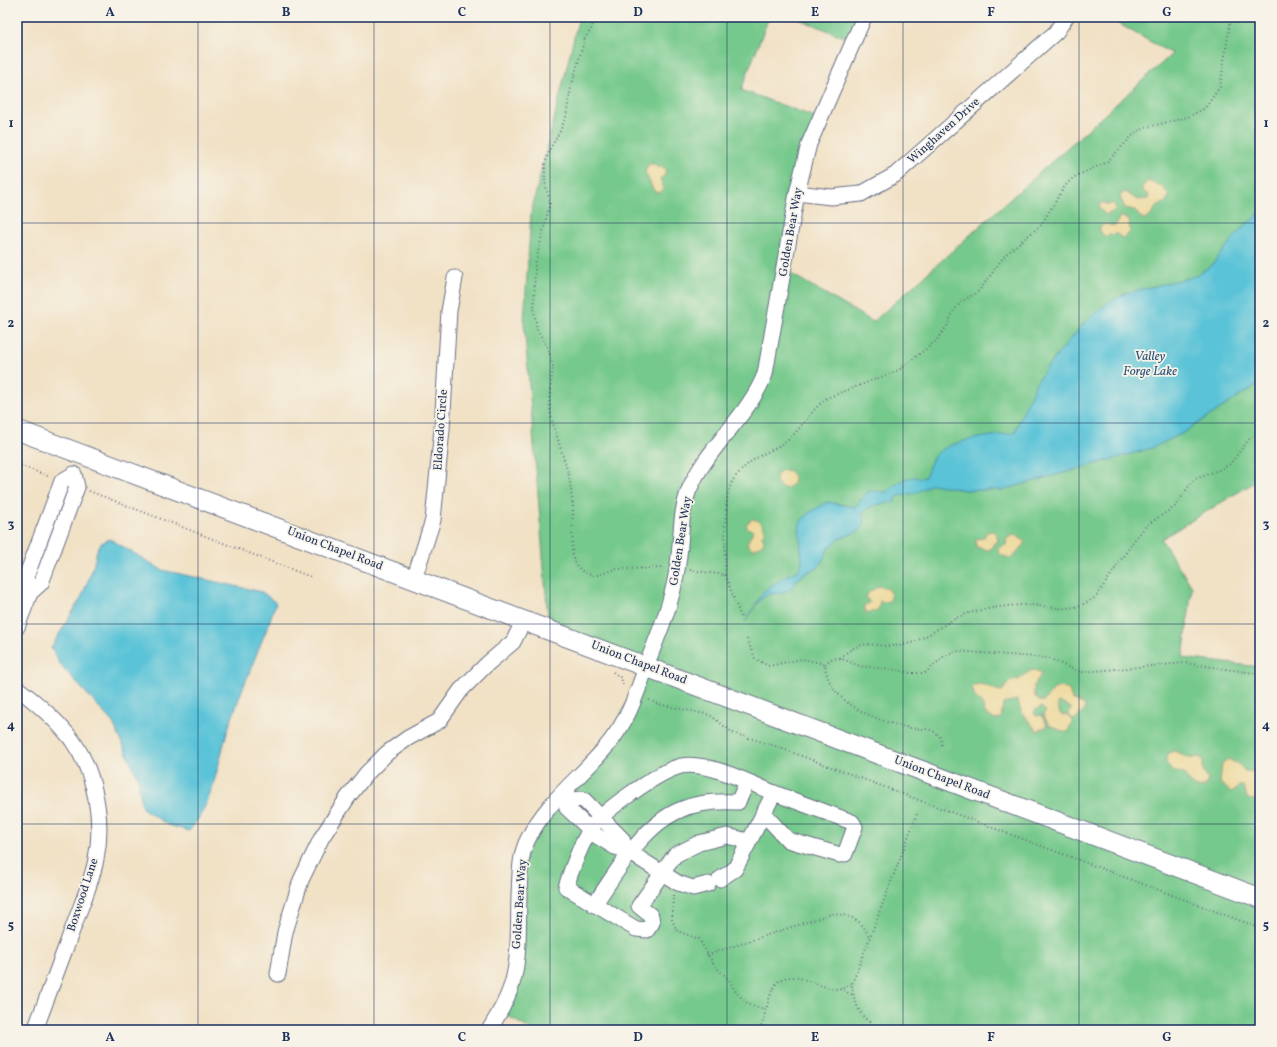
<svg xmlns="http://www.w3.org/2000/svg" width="1277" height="1047" viewBox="0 0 1277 1047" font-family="Vollkorn,serif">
	<rect width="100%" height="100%" fill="#f7f3e8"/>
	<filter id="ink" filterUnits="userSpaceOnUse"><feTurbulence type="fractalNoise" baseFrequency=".025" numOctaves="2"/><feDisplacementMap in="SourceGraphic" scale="8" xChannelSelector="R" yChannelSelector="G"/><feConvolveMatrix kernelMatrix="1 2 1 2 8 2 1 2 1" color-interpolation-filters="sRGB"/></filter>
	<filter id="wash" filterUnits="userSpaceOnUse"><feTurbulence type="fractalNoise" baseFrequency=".012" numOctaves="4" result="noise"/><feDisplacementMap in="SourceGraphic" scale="16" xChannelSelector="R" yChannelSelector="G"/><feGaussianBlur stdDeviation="0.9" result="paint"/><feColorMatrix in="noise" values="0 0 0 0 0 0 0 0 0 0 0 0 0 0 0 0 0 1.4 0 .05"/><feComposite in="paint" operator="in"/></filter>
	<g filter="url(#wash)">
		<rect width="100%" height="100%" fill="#f1e1c5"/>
		<!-- green -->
		<g fill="#76c98c" stroke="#487c75">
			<polygon points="579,17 769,17 741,90 820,119 783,269 873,322 1172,54 1107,17 1260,17 1260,479 1161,539 1192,587 1183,658 1260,667 1260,1030 531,1030 500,1011 506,1000 528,839 601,753 646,666 549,630 524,322 531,213"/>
			<polygon points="794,17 864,17 854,41"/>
		</g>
		<!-- sand -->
		<g fill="#eeda9e" stroke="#84847e">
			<polygon points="649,164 654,164 657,167 663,167 666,170 665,175 660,179 664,189 659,193 654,191 645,172"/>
			<polygon points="1148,181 1163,187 1169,196 1166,202 1156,207 1150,217 1144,219 1139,216 1135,210 1125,208 1120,197 1121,194 1126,192 1137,200 1148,199 1149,195 1143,191 1142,187"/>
			<polygon points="1101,202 1108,205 1113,203 1116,208 1114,211 1106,215 1099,208"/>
			<polygon points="1120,216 1129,220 1130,233 1122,238 1117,234 1104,236 1100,231 1100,227 1105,224 1115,226"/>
			<circle cx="785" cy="479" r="9"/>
			<path d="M752,519c5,0 12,6 13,12l-3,5 2,4 -1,4 -9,5 -5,-2 -2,-4 6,-12 -7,-4 1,-4z"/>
			<polygon points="993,531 997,535 998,542 994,543 991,549 987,550 976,547 976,539 983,538 987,532"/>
			<polygon points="1015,534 1025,542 1023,545 1011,559 1001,555 998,551 999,547 1006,545 1007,538"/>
			<polygon points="879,586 887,588 891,595 891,599 887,602 880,601 878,610 866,613 864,605 870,603 866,597 869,592"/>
			<path d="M1034,670l8,3 -8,12v10l5,6h5l10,-12 7,-2 8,3 3,9 13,6v5l-11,10 -5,-5 2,-7 -12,-6 -2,1 3,11 8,2 5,5 -6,12 -18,-8 -6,-10 3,-4 -5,-4 -6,3 -1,4 3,2 4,-1 6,11 -10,5 -15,-18 -5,-13 -10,2 -4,2 -2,14 -6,2 -10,-7 -3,-9 -7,-7 -3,-10c9,-8 20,4 30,4l8,-10 10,-2 10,-8z"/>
			<path d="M1173,751c12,1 9,11 25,6 8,2 4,7 5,14 1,3 4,6 5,9l-2,5 -6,3c-9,-2 -12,-9 -17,-15 -9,-1 -12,-2 -17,-10 0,-6 2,-10 7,-12z"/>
			<path d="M1228,759l10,5 7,7 15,1v24c-4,4 -9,5 -13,2l-4,-13 -4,1 -2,3 -6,3 -11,-9 2,-19z"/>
		</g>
		<!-- water -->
		<g fill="#5ac3d7" stroke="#3a799a">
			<path d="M1260,213v170l-77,50 -31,15 -149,42h-39l-32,-6 -16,9 -18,3 -4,6c-12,2 -25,2 -32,12l3,6 -1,6 -5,5 -20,8 -10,9 -11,20 -13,5 -8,6 -5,9 -11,6c-19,-5 -27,15 -36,28l19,-31 22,-15 13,-6 3,-10 -3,-32 2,-7 8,-8 18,-11 28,5 14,-16 18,1c4,-5 18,-14 25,-15 4,0 8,1 13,0 3,-6 5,-14 8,-19 13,-19 60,-22 81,-25l22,-50 12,-17 36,-43 23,-20 19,-10 66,-16 18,-10 33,-40z"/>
			<path d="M110,539l52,31 100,22 14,11c-13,39 -31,76 -44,115 -15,39 -15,81 -43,113l-21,-6 -26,-17 -4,-30 -25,-55 -54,-60 -8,-15 31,-52 11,-28 4,-18 4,-7z"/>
		</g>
	</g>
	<g filter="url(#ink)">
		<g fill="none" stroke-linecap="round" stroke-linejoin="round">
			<defs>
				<g id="minor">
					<polyline points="797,193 831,197 861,194 895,175 1056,32 1066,17"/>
					<polyline points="414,579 433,520 442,429 449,311 455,278"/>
					<polyline points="17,627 30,593 41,583 77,487 74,474 62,481 26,577 30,593"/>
					<path d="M17,688c20,15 39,31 55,52 23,32 32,80 24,119 -4,23 -15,46 -23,69 -13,34 -25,68 -38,102"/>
					<polyline points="564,792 571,800 583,799 622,839 626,850"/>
					<polyline points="571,800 567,808 597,836 615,847 626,850 678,883 693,888 708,884"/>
					<path d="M748,841l-21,-5 -28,7 -24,12 -36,51 12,10 1,7 -5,7 -11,-1 -70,-42c6,-19 13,-38 23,-56 11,-19 71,-60 92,-65 26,-5 69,17 93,27"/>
					<polyline points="720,879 735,869 774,793 852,822 855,827 845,854 840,855 788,840 763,813"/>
					<path d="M594,905c22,-32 49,-80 86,-95 17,-8 39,-9 58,-8l9,-20"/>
					<polyline points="278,974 285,932 301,880 322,837 348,797 366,774 387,753 408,738 439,721 461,690 487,664 513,642 524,620"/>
					<path d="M489,1030c9,-14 18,-30 23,-46 8,-27 6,-59 7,-88 1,-19 0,-40 9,-57 23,-47 73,-74 97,-120 10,-18 16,-38 23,-58 12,-30 24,-59 29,-91 5,-26 2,-55 12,-80 18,-43 60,-74 76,-116l32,-181 12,-49 55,-127"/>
				</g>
				<polyline id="major" points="17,430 1260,898"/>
			</defs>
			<!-- minor casing -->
			<use href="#minor" stroke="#666d82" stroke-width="17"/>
			<!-- major casing -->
			<use href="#major" stroke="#666d82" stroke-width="21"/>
			<!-- path -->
			<g stroke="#666d82" stroke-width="2" stroke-dasharray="1 3" stroke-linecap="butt">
				<polyline points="594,17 592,28 585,38 571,88 566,117 560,131 550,149 545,164 545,182 550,203 535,265 534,311 537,329 548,348 553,367 549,399 551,417 569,476 573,505 572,555 576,565 582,571 591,575 598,575 615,569 664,568"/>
				<polyline points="17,464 50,477"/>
				<polyline points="89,491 311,577"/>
				<path d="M690,570l35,5c1,-21 -3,-79 8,-95 5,-7 12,-14 19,-19 11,-8 24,-12 35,-20 15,-13 24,-31 40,-43l72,-28 37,-29 11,-15 6,-14 8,-10 18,-11 26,-36 36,-30 24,-39 9,-9 33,-15 29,-30 12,-5 40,-10 17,-9 15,-21 11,-70"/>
				<polyline points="725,575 741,617"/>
				<path d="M747,639l8,19 13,8 34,-7 23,5c2,38 49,56 81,63 9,3 19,0 27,4 6,3 9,8 9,15"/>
				<path d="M840,658c27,-24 34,-8 63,-13 25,-5 42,-25 66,-32 17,-4 36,-8 54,-8 30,0 45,11 73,-8l39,-58 12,-14 29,-19 14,-22 5,-5 24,-9 11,-6 20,-26 10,-5"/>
				<polyline points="825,664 831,659 840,658 860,666 899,670 910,673 925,673 943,657 956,651 1048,658 1077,671 1083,672 1185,663 1260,674"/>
				<polyline points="613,672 621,678 624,687"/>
				<polyline points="649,700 658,704 710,715 733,733 775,746 1260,928"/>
				<polyline points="673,895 672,920 677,931 699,939 714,965 729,980 736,992 748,1004 767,1010"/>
				<path d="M707,955l124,-41c18,0 31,5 38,23"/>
				<polyline points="840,989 853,995"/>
				<path d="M760,1030c5,-13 7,-29 13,-41 13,-28 47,2 67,0 4,-1 9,-4 12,-5"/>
				<path d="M896,1030c-8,-2 -19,-2 -25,-7 -13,-8 -18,-25 -19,-39l65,-170"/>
			</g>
			<!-- minor -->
			<use href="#minor" stroke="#fff" stroke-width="15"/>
			<!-- major -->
			<use href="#major" stroke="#fff" stroke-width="19"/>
		</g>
	</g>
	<!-- grid -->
	<path fill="none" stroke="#1b2f5e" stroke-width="1" stroke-opacity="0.55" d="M198,17v1013M374,17v1013M550,17v1013M727,17v1013M903,17v1013M1079,17v1013M17,223h1243M17,423h1243M17,624h1243M17,824h1243"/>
	<g text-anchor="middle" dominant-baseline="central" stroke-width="3.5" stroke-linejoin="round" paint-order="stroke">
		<!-- street labels -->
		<g font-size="12" fill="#1b2f5e" stroke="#f7f3e8">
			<text transform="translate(944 131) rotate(-42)">Winghaven Drive</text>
			<text transform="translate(791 232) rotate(-80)">Golden Bear Way</text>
			<text transform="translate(441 430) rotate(-86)">Eldorado Circle</text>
			<text transform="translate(681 541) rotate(-81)">Golden Bear Way</text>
			<text transform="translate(335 549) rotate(21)">Union Chapel Road</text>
			<text transform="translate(639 663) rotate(21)">Union Chapel Road</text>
			<text transform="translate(942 778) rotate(21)">Union Chapel Road</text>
			<text transform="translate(83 895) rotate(-72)">Boxwood Lane</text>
			<text transform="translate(520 904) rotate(-86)">Golden Bear Way</text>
		</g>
		<!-- water labels -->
		<g font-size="13" font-style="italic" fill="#2b547c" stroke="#f7f3e8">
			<text x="1150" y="357">Valley<tspan x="1150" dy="15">Forge Lake</tspan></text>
		</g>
	</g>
	<!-- margin -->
	<rect width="1277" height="1047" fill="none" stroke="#f7f3e8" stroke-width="44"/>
	<rect x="22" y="22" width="1233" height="1003" fill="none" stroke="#1b2f5e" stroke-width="1.5"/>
	<g font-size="13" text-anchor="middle" font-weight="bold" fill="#1b2f5e">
		<text x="110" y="16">A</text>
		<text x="286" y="16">B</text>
		<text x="462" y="16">C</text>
		<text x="638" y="16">D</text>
		<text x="815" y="16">E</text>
		<text x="991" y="16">F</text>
		<text x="1167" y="16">G</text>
		<text x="11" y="127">1</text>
		<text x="1266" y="127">1</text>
		<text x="11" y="327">2</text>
		<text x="1266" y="327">2</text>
		<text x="11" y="528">3</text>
		<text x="1266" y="528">3</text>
		<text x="11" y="729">4</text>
		<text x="1266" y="729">4</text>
		<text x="11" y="929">5</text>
		<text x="1266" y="929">5</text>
		<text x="110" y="1041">A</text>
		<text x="286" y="1041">B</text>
		<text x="462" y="1041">C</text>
		<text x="638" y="1041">D</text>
		<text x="815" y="1041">E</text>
		<text x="991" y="1041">F</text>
		<text x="1167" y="1041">G</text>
	</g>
</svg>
